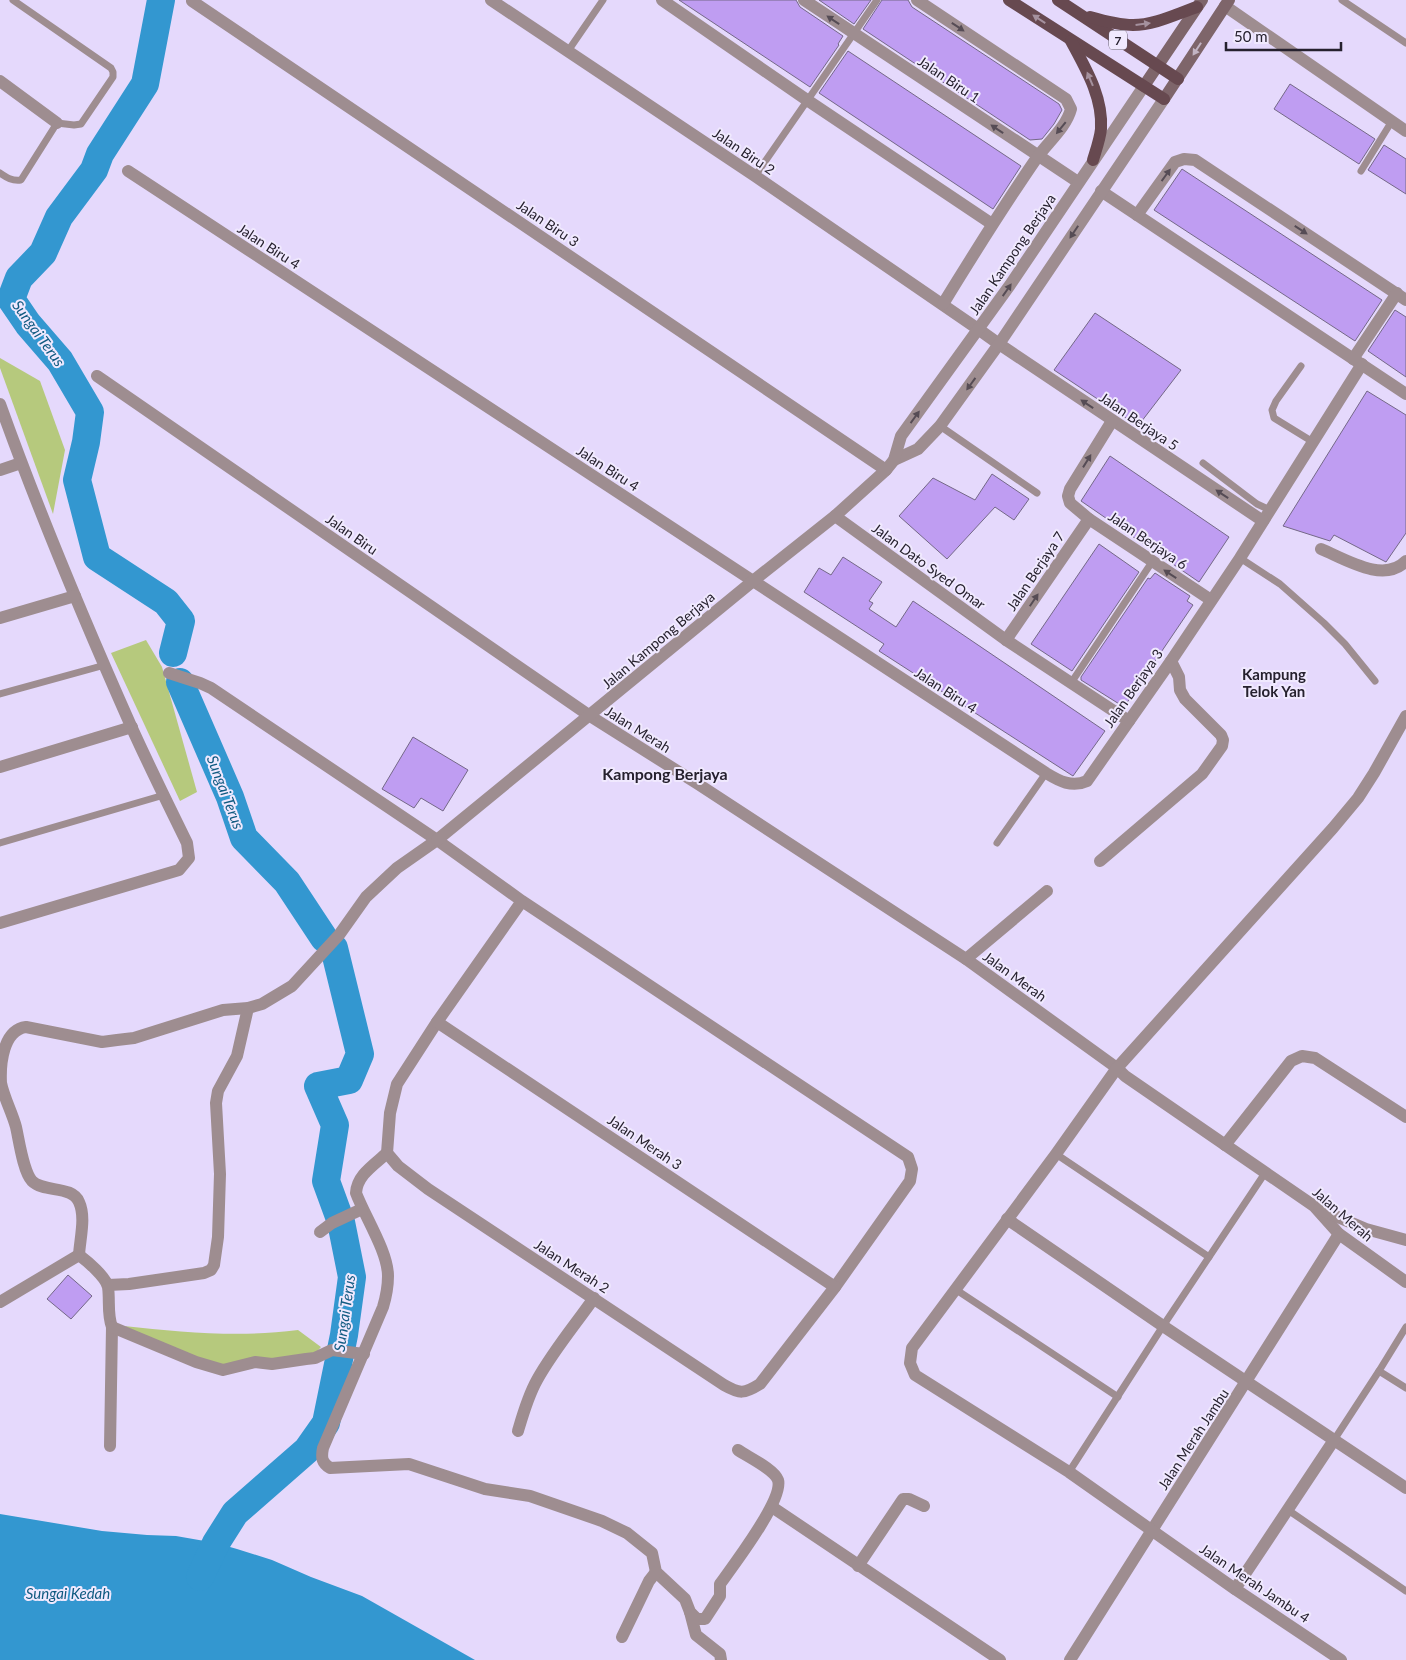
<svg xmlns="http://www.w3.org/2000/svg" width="1406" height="1660" viewBox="0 0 1406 1660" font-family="Lato,sans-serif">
	<rect width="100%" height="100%" fill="#e5d9fc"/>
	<!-- green -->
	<g fill="#b6c97d">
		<polygon points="0,358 40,381 65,450 53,514 0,368"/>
		<polygon points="146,640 162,667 197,792 180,801 111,653"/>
		<path d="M124,1326c58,6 115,12 174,4l23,17 -7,8 -90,10 -35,-9z"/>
	</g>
	<!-- water -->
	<polygon fill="#3397d0" points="0,1514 102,1531 147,1535 176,1536 216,1543 237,1549 272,1560 311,1577 362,1596 475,1660 0,1660"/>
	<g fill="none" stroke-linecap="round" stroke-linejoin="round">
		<!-- river -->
		<g stroke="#3397d0" stroke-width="28">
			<polyline points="161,0 145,84 100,154 94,170 59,217 43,253 19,278 11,299 28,324 60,361 90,412 86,442 77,480 97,557 166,602 181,621 173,653"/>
			<polyline points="180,682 230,797 244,838 287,882 324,938"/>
			<polyline points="200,1577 216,1543 235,1513 307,1450 326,1423 344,1335 352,1277 341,1222 326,1181 335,1125 318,1086 349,1080 360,1054 334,948"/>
		</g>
	</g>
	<!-- building -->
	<g fill="#bf9df2" stroke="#746887">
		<polygon points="679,0 796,0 800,7 843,36 838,44 839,45 810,87"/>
		<polygon points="819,0 871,0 854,24"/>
		<polygon points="882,0 908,0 912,7 1059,104 1062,110 1054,124 1042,139 1030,140 863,29"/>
		<polygon points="848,51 1021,166 993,209 819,93"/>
		<polygon points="1290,84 1375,139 1359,164 1274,109"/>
		<polygon points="1384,145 1406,159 1406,194 1368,170"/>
		<polygon points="1182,169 1382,300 1355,341 1154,210"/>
		<polygon points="1395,310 1406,317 1406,377 1368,351"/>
		<polygon points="1095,313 1181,370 1138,426 1054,370"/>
		<polygon points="1367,391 1406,415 1406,533 1386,562 1334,535 1330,541 1283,526"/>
		<polygon points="1110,456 1229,537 1199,582 1081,501"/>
		<polygon points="992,474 1029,499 1014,520 995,507 947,559 899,516 933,478 975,500"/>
		<polygon points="1099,544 1139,572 1072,671 1031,644"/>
		<polygon points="843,557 882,582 869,601 873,603 869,609 896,627 913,601 1105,731 1073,776 879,651 884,644 804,592 819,568 831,575"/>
		<polygon points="1155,573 1190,596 1187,601 1193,605 1124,707 1081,680 1081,677 1148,578 1150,579"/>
		<polygon points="413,737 468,770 443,811 421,798 414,808 382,789"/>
		<polygon points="68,1275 92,1296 71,1319 47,1299"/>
	</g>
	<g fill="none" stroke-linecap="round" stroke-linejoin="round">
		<!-- service -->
		<g stroke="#9e8d90" stroke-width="7">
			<polyline points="1342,0 1406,43"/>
			<polyline points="568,51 603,0"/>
			<polyline points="1361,171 1392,121"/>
			<path d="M0,173c7,5 12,8 21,7l36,-57 17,2 7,-1 32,-47v-5l-2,-4 -98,-68"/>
			<polyline points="755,176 877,0"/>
			<polyline points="1301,366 1276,401 1272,410 1274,418 1313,442"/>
			<polyline points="940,426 1037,493"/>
			<polyline points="1203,463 1257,504 1270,510"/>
			<polyline points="1240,558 1280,584 1324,623 1345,644 1375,681"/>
			<polyline points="1071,683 1152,562"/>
			<polyline points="0,694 105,665"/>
			<polyline points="0,843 164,795"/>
			<polyline points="997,843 1046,773"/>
			<polyline points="1056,1154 1209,1257"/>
			<polyline points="955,1289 1118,1397"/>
			<polyline points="1406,1327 1379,1371 1406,1388"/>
			<polyline points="1334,1440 1379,1371"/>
			<polyline points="1069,1472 1163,1326 1265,1173"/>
			<polyline points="1288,1510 1406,1591"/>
		</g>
		<!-- minor -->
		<g stroke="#9e8d90" stroke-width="12">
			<polyline points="491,0 755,176 978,329"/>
			<polyline points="662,0 807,100 992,224"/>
			<polyline points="804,0 1078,182"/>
			<path d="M917,0l149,99 5,10c-5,19 -24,34 -35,50 -33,48 -63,96 -93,145"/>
			<polyline points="192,1 886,470"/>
			<polyline points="1225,6 1406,131"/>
			<polyline points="0,81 57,123"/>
			<path d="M128,171l918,602c13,8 26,15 41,8l84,-120 69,-103 122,-194"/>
			<polyline points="1101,191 1406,394"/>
			<polyline points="1137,215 1175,162 1184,159 1195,160 1406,300"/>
			<polyline points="999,344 1263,521"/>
			<polyline points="1353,359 1397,293"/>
			<polyline points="97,376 590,716 698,784 966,959 1117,1068 1125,1076 1314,1206 1339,1234 1406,1282"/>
			<path d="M0,404c39,109 84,216 131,322 18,40 37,78 56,117l2,15 -10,12 -179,53"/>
			<polyline points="1112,421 1070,489 1068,496 1070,503 1089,519 1211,600"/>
			<polyline points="0,470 21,463"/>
			<polyline points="835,516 1006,640 1129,721"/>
			<path d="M1321,549c24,10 63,35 85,12"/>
			<polyline points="0,618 75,596"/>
			<polyline points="1006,640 1089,519"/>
			<path d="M169,673l31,10 11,5 226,152 85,61 386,256 4,12 -2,12 -75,106 -75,97c-16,10 -20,10 -36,1l-296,-196 -30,-23 -11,-13 3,-40 7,-29 40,-62 85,-121"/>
			<polyline points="0,767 132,727"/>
			<polyline points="1100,861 1202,774 1222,746 1223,740 1221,735 1185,699 1180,690 1179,677 1171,661"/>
			<polyline points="966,959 1047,891"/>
			<polyline points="437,1022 835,1287"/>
			<polyline points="1225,1145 1291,1061 1302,1056 1315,1058 1406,1117"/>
			<path d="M387,1153c-13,12 -30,22 -31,40 9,24 32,59 32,83 0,11 -2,21 -5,31l-60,141c-2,10 -1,15 7,20l79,-4 76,25 45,7 72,25 25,12 25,20 4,19 29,27 5,13 7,7h8l15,-23v-12c13,-18 64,-85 58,-104 -4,-11 -30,-23 -40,-30"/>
			<polyline points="1319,1209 1366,1229 1406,1240"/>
			<polyline points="1007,1219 1163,1326 1406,1488"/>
			<polyline points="320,1232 332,1223 362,1209"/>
			<path d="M79,1255c1,-17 7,-38 0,-53 -7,-17 -35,-9 -47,-21 -9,-10 -13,-41 -16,-54 -4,-15 -12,-29 -15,-44 -1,-19 2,-53 25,-56l76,15 15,-2 17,-2 89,-28 25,-2 14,-4 30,-18 47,-51 27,-38 31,-29 40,-28"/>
			<path d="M79,1255c8,6 27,22 29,32 2,14 -1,27 4,40l-2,119"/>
			<polyline points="108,1285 129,1284 204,1273 211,1270 214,1265 218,1237 220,1174 216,1103 218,1091 237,1056 248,1008"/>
			<polyline points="0,1302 79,1255"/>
			<polyline points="112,1327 196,1362 223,1370 255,1362 272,1364 306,1359 315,1358 332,1350 364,1354"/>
			<path d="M518,1431c5,-17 10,-35 19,-51 16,-29 38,-55 57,-82"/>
			<polyline points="772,1507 1000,1660"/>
			<polyline points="858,1566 903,1499 909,1499 924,1506"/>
			<polyline points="1235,1589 1334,1440"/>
			<polyline points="690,1612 696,1635 720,1654 721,1660"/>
			<polyline points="622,1637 649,1581 656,1572"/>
			<polyline points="1070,1660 1339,1234"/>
			<polyline points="1341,1660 1235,1589 1069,1472 915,1375 910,1363 912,1348 1056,1154 1117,1068 1333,828 1358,798 1374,773 1406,716"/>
		</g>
		<!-- tertiary -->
		<g stroke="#9e8d90" stroke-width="12">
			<polyline points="978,329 999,344"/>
			<polyline points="894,460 918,449 940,426 999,344 1164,99"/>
			<polyline points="437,840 753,581 835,516 886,470 894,460 901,436 1010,285 1144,86"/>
		</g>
		<!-- secondary -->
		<g stroke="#7e656a" stroke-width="12">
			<polyline points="1144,86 1202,0"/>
			<polyline points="1164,99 1229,0"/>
		</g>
		<!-- primary -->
		<g stroke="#674950" stroke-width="12">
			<polyline points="1009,0 1164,99"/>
			<polyline points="1058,0 1178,79"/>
			<path d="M1090,17c14,4 28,8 43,8 22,0 43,-11 64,-18"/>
			<path d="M1071,41c15,28 32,56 30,88 -1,10 -5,21 -8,31"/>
		</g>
	</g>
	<!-- one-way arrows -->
	<defs><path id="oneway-solid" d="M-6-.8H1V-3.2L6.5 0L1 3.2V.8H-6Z" transform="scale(1.25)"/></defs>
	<g fill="#a5919e">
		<use href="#oneway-solid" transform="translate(1039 19) rotate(-147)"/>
		<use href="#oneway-solid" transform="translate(1143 24) rotate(-7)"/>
		<use href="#oneway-solid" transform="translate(1090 79) rotate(-113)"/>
	</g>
	<g fill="#564c55">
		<use href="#oneway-solid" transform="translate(833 20) rotate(-146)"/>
		<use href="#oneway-solid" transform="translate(958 27) rotate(34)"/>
		<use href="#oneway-solid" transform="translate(1061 128) rotate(129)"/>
		<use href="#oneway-solid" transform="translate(997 129) rotate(-146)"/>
		<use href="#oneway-solid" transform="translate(1166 175) rotate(-54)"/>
		<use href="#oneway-solid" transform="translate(1301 230) rotate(33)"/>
		<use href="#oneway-solid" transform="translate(1074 232) rotate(124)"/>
		<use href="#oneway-solid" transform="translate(1007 290) rotate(-55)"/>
		<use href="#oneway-solid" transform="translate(971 384) rotate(126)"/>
		<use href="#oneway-solid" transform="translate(1087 404) rotate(-146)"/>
		<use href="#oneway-solid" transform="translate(915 417) rotate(-54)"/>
		<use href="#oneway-solid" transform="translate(1087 461) rotate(-58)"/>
		<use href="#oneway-solid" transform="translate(1222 494) rotate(-146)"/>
		<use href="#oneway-solid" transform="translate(1170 574) rotate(-147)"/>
		<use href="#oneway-solid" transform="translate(1034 600) rotate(-56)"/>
	</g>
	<use fill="#c2b4c3" href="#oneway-solid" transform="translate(1197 49) rotate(123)"/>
	<g text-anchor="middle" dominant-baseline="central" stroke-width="4" stroke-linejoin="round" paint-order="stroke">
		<!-- shield labels -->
		<rect fill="#f0e9fe" stroke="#635d6c" stroke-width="1" x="1109" y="30.5" width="18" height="19" rx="4"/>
		<g font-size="12" font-weight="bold" fill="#26212e">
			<text x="1118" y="40">7</text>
		</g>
		<!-- street labels -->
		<g font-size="14" fill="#26212e" stroke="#f0e9fe">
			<text transform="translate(949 79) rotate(34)">Jalan Biru 1</text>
			<text transform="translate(744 151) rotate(34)">Jalan Biru 2</text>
			<text transform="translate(548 223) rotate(34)">Jalan Biru 3</text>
			<text transform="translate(269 246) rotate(33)">Jalan Biru 4</text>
			<text transform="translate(1012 254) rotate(-56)">Jalan Kampong Berjaya</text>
			<text transform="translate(1139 421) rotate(34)">Jalan Berjaya 5</text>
			<text transform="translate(608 468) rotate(33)">Jalan Biru 4</text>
			<text transform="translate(352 534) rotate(35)">Jalan Biru</text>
			<text transform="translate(1148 540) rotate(34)">Jalan Berjaya 6</text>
			<text transform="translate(929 566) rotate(36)">Jalan Dato Syed Omar</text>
			<text transform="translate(1035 571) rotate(-56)">Jalan Berjaya 7</text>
			<text transform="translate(658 640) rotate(-40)">Jalan Kampong Berjaya</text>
			<text transform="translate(1133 688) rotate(-55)">Jalan Berjaya 3</text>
			<text transform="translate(946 690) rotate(33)">Jalan Biru 4</text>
			<text transform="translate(638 729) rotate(32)">Jalan Merah</text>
			<text transform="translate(1015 976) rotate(36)">Jalan Merah</text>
			<text transform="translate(645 1142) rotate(34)">Jalan Merah 3</text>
			<text transform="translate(1343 1214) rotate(41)">Jalan Merah</text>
			<text transform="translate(572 1266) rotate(33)">Jalan Merah 2</text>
			<text transform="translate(1193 1439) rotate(-57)">Jalan Merah Jambu</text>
			<text transform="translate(1255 1583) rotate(34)">Jalan Merah Jambu 4</text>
		</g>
		<!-- water labels -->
		<g font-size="15" font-style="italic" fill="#105a81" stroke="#f0e9fe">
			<text transform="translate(39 333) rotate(54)">Sungai Terus</text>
			<text transform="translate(226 792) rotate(69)">Sungai Terus</text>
			<text transform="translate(344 1313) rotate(-82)">Sungai Terus</text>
			<text x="68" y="1593">Sungai Kedah</text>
		</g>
		<!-- neighbourhood labels -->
		<g font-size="15" font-weight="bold" fill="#26212e" stroke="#f0e9fe">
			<text x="1274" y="674">Kampung<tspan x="1274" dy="17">Telok Yan</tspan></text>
		</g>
		<!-- quarter labels -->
		<g font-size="16" font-weight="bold" fill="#26212e" stroke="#f0e9fe">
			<text x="665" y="773">Kampong Berjaya</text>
		</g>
	</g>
	<!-- scale -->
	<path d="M1226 42v8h115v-8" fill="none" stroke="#26212e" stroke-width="2.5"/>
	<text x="1234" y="42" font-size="15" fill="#26212e" stroke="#f0e9fe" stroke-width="4" paint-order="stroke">50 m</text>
</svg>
